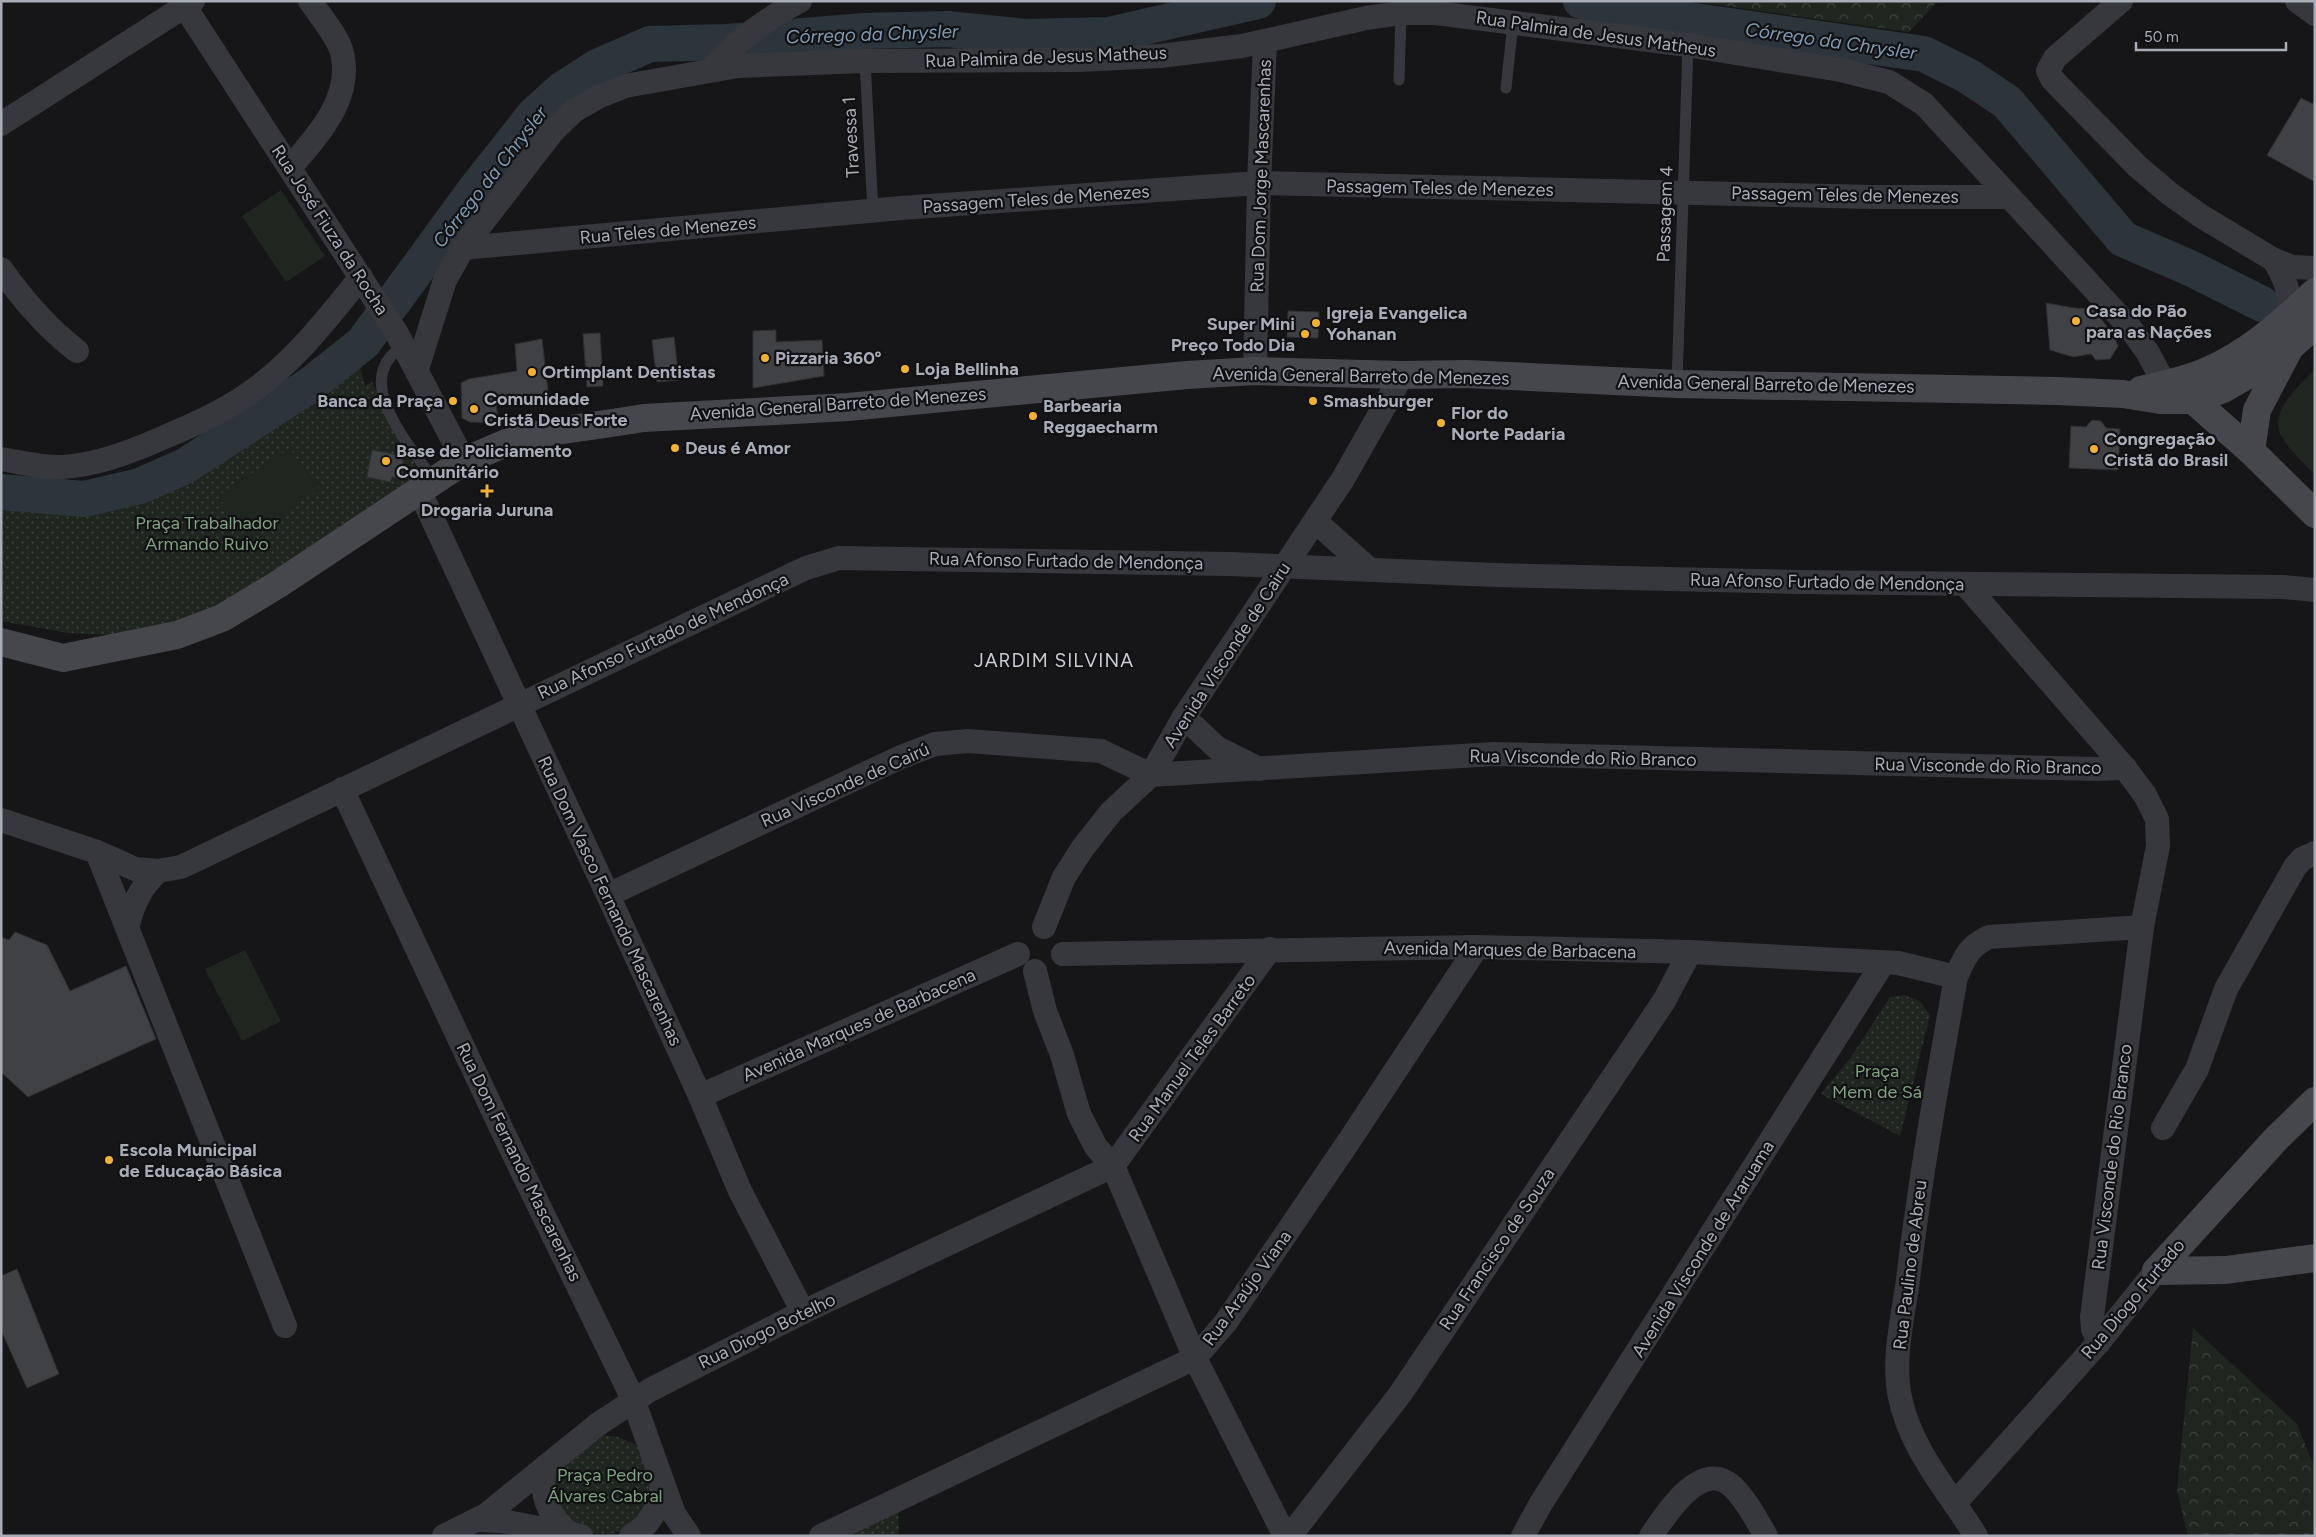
<svg xmlns="http://www.w3.org/2000/svg" width="2316" height="1537" viewBox="0 0 2316 1537" font-family="Figtree,sans-serif">
	<defs>
		<pattern id="green-dots" width="8" height="8" patternUnits="userSpaceOnUse" patternTransform="scale(1.25)"><rect width="8" height="8" fill="#1e261f"/><path d="M2 2h.1M6 6h.1" fill="none" stroke="#3c433d" stroke-width="1.8" stroke-linecap="round"/></pattern>
		<pattern id="forest-crowns" width="20" height="18" patternUnits="userSpaceOnUse" patternTransform="scale(1.25)"><rect width="20" height="18" fill="#1e261f"/><path d="M2 6a3 3 0 1 1 6 0M12 15a3 3 0 1 1 6 0" fill="none" stroke="#3c433d"/></pattern>
	</defs>
	<rect width="100%" height="100%" fill="#161618"/>
	<!-- green -->
	<g fill="url(#green-dots)">
		<polygon points="359,363 365,386 372,382 396,433 423,477 241,595 196,615 171,623 109,635 68,633 1,621 1,504 85,505 140,490 179,469 229,446 299,405"/>
		<polygon points="1905,995 1920,1001 1930,1015 1900,1136 1821,1094 1851,1057 1890,997"/>
		<polygon points="601,1435 618,1437 634,1444 646,1456 653,1471 650,1505 627,1529 610,1534 593,1533 577,1526 565,1514 558,1502 556,1488 557,1474 562,1461"/>
		<polygon points="898,1511 899,1536 846,1536"/>
	</g>
	<!-- forest -->
	<g fill="url(#forest-crowns)">
		<polygon points="1690,1 1938,1 1909,32"/>
		<polygon points="2193,1328 2297,1424 2315,1469 2315,1536 2188,1536 2177,1490"/>
	</g>
	<!-- pitch -->
	<g fill="#1e261f">
		<polygon points="281,190 325,256 286,282 242,216"/>
		<path d="M2315,369v106c-11,-12 -25,-24 -33,-38 -16,-24 18,-52 33,-68z"/>
		<polygon points="289,448 319,489 247,538 218,496"/>
		<polygon points="245,950 281,1021 242,1041 205,969"/>
	</g>
	<g fill="none" stroke-linecap="round" stroke-linejoin="round">
		<!-- river -->
		<g stroke="#2c353c" stroke-width="36">
			<polyline points="1581,1 1618,10 1924,54 1968,76 2007,102 2123,239 2190,268 2262,304"/>
			<polyline points="1,492 84,499 140,486 185,466 310,385 363,343 475,190 534,115 563,89 597,67 650,44 727,42 864,31 947,29 1026,37 1109,35 1258,1"/>
		</g>
	</g>
	<!-- building -->
	<g fill="#404145" stroke="#303034">
		<polygon points="2301,98 2315,105 2315,182 2267,155"/>
		<polygon points="2046,303 2074,308 2093,309 2113,334 2118,346 2110,359 2096,360 2091,354 2073,357 2050,350"/>
		<polygon points="1288,311 1319,312 1318,338 1287,337"/>
		<polygon points="776,330 776,342 822,340 824,376 753,388 753,331"/>
		<polygon points="600,333 603,386 587,387 583,334"/>
		<polygon points="674,337 679,380 657,382 652,340"/>
		<polygon points="542,339 549,400 496,405 499,423 470,422 462,418 461,383 469,379 517,371 515,344"/>
		<polygon points="2092,420 2101,421 2106,428 2120,429 2118,470 2069,468 2071,426 2086,427"/>
		<polygon points="372,450 403,456 402,477 392,477 390,482 367,477"/>
		<polygon points="15,932 47,945 70,991 126,966 156,1039 28,1097 1,1072 1,937 9,940"/>
		<polygon points="17,1269 59,1374 27,1388 1,1330 1,1276"/>
	</g>
	<g fill="none" stroke-linecap="round" stroke-linejoin="round">
		<!-- lane -->
		<g stroke="#37383d" stroke-width="11">
			<polyline points="865,61 873,212"/>
			<polyline points="1399,80 1401,13"/>
			<polyline points="1506,88 1513,23"/>
			<path d="M403,346c-54,34 7,99 31,134"/>
			<polyline points="1677,384 1688,45"/>
		</g>
		<!-- street -->
		<g stroke="#37383d" stroke-width="24">
			<polyline points="2121,1 2055,58 2048,71 2052,79 2137,166 2170,194 2201,216 2274,260 2292,267 2315,268"/>
			<polyline points="2297,1 2315,14"/>
			<polyline points="185,7 396,332 464,461"/>
			<path d="M710,70c26,-29 56,-51 90,-69"/>
			<polyline points="1,124 193,1"/>
			<path d="M290,168c27,-32 63,-69 52,-115 -3,-15 -23,-39 -32,-52"/>
			<polyline points="463,248 901,208 1259,183 1872,197 2009,197"/>
			<path d="M2274,260c11,18 18,36 14,57"/>
			<path d="M1,269c22,31 46,59 76,82"/>
			<polyline points="417,369 445,280 463,248 553,131 575,110 598,97 625,86 738,66 865,61 1078,60 1160,56 1242,46 1366,18 1401,13 1436,13 1680,44 1841,70 1889,82 1924,104 2131,329 2148,353 2165,385 2180,393"/>
			<polyline points="1255,371 1259,183 1265,42"/>
			<path d="M1,459c19,3 41,9 61,8 34,-2 66,-14 98,-28 31,-13 63,-27 91,-47 44,-31 76,-73 110,-115"/>
			<polyline points="419,490 608,895 700,1096 740,1191 803,1312"/>
			<polyline points="1315,521 1370,570"/>
			<polyline points="1965,584 2125,768 2145,795 2157,819 2158,846 2142,927 2092,1317 2093,1329 2099,1342"/>
			<polyline points="1184,717 1217,748 1259,769"/>
			<polyline points="342,789 502,1130 633,1399 674,1514 689,1536"/>
			<polyline points="1,820 97,852 135,869 158,871 181,867 806,568 839,558 1230,564 1495,575 1798,582 2284,587 2315,590"/>
			<polyline points="97,852 285,1326"/>
			<polyline points="608,895 901,757 935,744 968,741 1101,751 1151,775 1494,754 2097,769 2125,768"/>
			<polyline points="1044,927 1064,877 1082,849 1111,812 1151,775 1184,717 1343,479 1402,375"/>
			<path d="M127,928c6,-24 13,-40 31,-57"/>
			<polyline points="1063,954 1477,947 1690,952 1898,963 1956,977"/>
			<polyline points="1035,971 1045,1011 1062,1055 1079,1114 1096,1147 1113,1166 1195,1358 1285,1536"/>
			<polyline points="700,1096 1018,954"/>
			<polyline points="2163,1128 2197,1069 2226,989 2295,867 2302,859 2315,853"/>
			<path d="M546,1466c-7,27 2,51 25,68"/>
			<polyline points="1956,1502 2099,1342 2156,1271"/>
			<polyline points="478,1520 502,1521 581,1536"/>
			<polyline points="444,1536 486,1515 597,1425 650,1390 803,1312 1113,1166 1270,949"/>
			<path d="M631,1536c21,-12 30,-32 31,-55"/>
			<polyline points="821,1536 1195,1358 1226,1322 1349,1141 1477,947"/>
			<polyline points="1290,1536 1401,1393 1664,1001 1690,952"/>
			<polyline points="1523,1536 1540,1505 1883,963"/>
			<path d="M1651,1536c15,-22 51,-79 82,-49 14,14 23,32 33,49"/>
			<path d="M1976,1536c-27,-44 -66,-87 -76,-139 -8,-37 3,-80 8,-117 12,-102 30,-202 48,-303 9,-20 12,-30 33,-40l153,-10"/>
		</g>
		<!-- secondary -->
		<g stroke="#45474d" stroke-width="28">
			<path d="M2141,390c22,-5 46,-10 66,-19 41,-17 76,-49 108,-79"/>
			<polyline points="2193,400 2251,451 2315,514"/>
			<polyline points="2251,451 2257,410 2288,351"/>
			<polyline points="1,642 63,658 177,635 222,618 277,585 464,461 506,443 549,432 605,424 644,418 848,407 1187,375 1255,371 1402,375 1466,374 1677,384 2057,391 2123,394 2160,400 2193,400 2223,389 2263,366 2289,348 2315,325"/>
			<polyline points="2156,1271 2276,1139 2315,1101"/>
			<polyline points="2156,1271 2226,1270 2315,1258"/>
		</g>
	</g>
	<!-- markers -->
	<g fill="#f2b134" stroke="#111113" stroke-width="2">
		<circle cx="2076" cy="321" r="5"/>
		<circle cx="1316" cy="323" r="5"/>
		<circle cx="1305" cy="334" r="5"/>
		<circle cx="765" cy="358" r="5"/>
		<circle cx="905" cy="369" r="5"/>
		<circle cx="532" cy="372" r="5"/>
		<circle cx="453" cy="401" r="5"/>
		<circle cx="1313" cy="401" r="5"/>
		<circle cx="474" cy="409" r="5"/>
		<circle cx="1033" cy="416" r="5"/>
		<circle cx="1441" cy="423" r="5"/>
		<circle cx="675" cy="448" r="5"/>
		<circle cx="2094" cy="449" r="5"/>
		<circle cx="386" cy="461" r="5"/>
		<path d="M484.5 483.5h5v5h5v5h-5v5h-5v-5h-5v-5h5z"/>
		<circle cx="109" cy="1160" r="5"/>
	</g>
	<g text-anchor="middle" dominant-baseline="central" stroke-width="4.5" stroke-linejoin="round" paint-order="stroke">
		<!-- street labels -->
		<g font-size="18" fill="#a8adb8" stroke="#111113">
			<text transform="translate(1596 34) rotate(8)">Rua Palmira de Jesus Matheus</text>
			<text transform="translate(1046 57) rotate(-2)">Rua Palmira de Jesus Matheus</text>
			<text transform="translate(851 137) rotate(-93)">Travessa 1</text>
			<text transform="translate(1261 176) rotate(-88)">Rua Dom Jorge Mascarenhas</text>
			<text transform="translate(1440 188) rotate(1)">Passagem Teles de Menezes</text>
			<text transform="translate(1845 195) rotate(1)">Passagem Teles de Menezes</text>
			<text transform="translate(1036 199) rotate(-4)">Passagem Teles de Menezes</text>
			<text transform="translate(1665 214) rotate(-88)">Passagem 4</text>
			<text transform="translate(330 230) rotate(57)">Rua José Fiuza da Rocha</text>
			<text transform="translate(668 230) rotate(-5)">Rua Teles de Menezes</text>
			<text transform="translate(1361 376) rotate(1)">Avenida General Barreto de Menezes</text>
			<text transform="translate(1766 384) rotate(1)">Avenida General Barreto de Menezes</text>
			<text transform="translate(838 404) rotate(-4)">Avenida General Barreto de Menezes</text>
			<text transform="translate(1066 561) rotate(1)">Rua Afonso Furtado de Mendonça</text>
			<text transform="translate(1827 582) rotate(1)">Rua Afonso Furtado de Mendonça</text>
			<text transform="translate(663 636) rotate(-25)">Rua Afonso Furtado de Mendonça</text>
			<text transform="translate(1227 655) rotate(-57)">Avenida Visconde de Cairu</text>
			<text transform="translate(1583 758) rotate(1)">Rua Visconde do Rio Branco</text>
			<text transform="translate(1988 766) rotate(1)">Rua Visconde do Rio Branco</text>
			<text transform="translate(845 785) rotate(-24)">Rua Visconde de Cairú</text>
			<text transform="translate(610 901) rotate(65)">Rua Dom Vasco Fernando Mascarenhas</text>
			<text transform="translate(1510 950) rotate(1)">Avenida Marques de Barbacena</text>
			<text transform="translate(859 1025) rotate(-24)">Avenida Marques de Barbacena</text>
			<text transform="translate(1192 1058) rotate(-54)">Rua Manuel Teles Barreto</text>
			<text transform="translate(2112 1157) rotate(-83)">Rua Visconde do Rio Branco</text>
			<text transform="translate(519 1162) rotate(64)">Rua Dom Fernando Mascarenhas</text>
			<text transform="translate(1497 1249) rotate(-56)">Rua Francisco de Souza</text>
			<text transform="translate(1703 1249) rotate(-58)">Avenida Visconde de Araruama</text>
			<text transform="translate(1910 1265) rotate(-83)">Rua Paulino de Abreu</text>
			<text transform="translate(1247 1288) rotate(-54)">Rua Araújo Viana</text>
			<text transform="translate(2133 1299) rotate(-50)">Rua Diogo Furtado</text>
			<text transform="translate(767 1331) rotate(-26)">Rua Diogo Botelho</text>
		</g>
		<!-- poi labels -->
		<g font-size="18" font-weight="bold" fill="#a8adb8" stroke="#111113" text-anchor="start">
			<text x="2086" y="311">Casa do Pão<tspan x="2086" dy="21">para as Nações</tspan></text>
			<text x="1326" y="313">Igreja Evangelica<tspan x="1326" dy="21">Yohanan</tspan></text>
			<text x="1295" y="324" text-anchor="end">Super Mini<tspan x="1295" dy="21">Preço Todo Dia</tspan></text>
			<text x="775" y="358">Pizzaria 360º</text>
			<text x="915" y="369">Loja Bellinha</text>
			<text x="542" y="372">Ortimplant Dentistas</text>
			<text x="484" y="399">Comunidade<tspan x="484" dy="21">Cristã Deus Forte</tspan></text>
			<text x="443" y="401" text-anchor="end">Banca da Praça</text>
			<text x="1323" y="401">Smashburger</text>
			<text x="1043" y="406">Barbearia<tspan x="1043" dy="21">Reggaecharm</tspan></text>
			<text x="1451" y="413">Flor do<tspan x="1451" dy="21">Norte Padaria</tspan></text>
			<text x="2104" y="439">Congregação<tspan x="2104" dy="21">Cristã do Brasil</tspan></text>
			<text x="685" y="448">Deus é Amor</text>
			<text x="396" y="451">Base de Policiamento<tspan x="396" dy="21">Comunitário</tspan></text>
			<text x="487" y="510" text-anchor="middle">Drogaria Juruna</text>
			<text x="119" y="1150">Escola Municipal<tspan x="119" dy="21">de Educação Básica</tspan></text>
		</g>
		<!-- park labels -->
		<g font-size="18" fill="#7fa381" stroke="#111113">
			<text x="207" y="523">Praça Trabalhador<tspan x="207" dy="21">Armando Ruivo</tspan></text>
			<text x="1877" y="1071">Praça<tspan x="1877" dy="21">Mem de Sá</tspan></text>
			<text x="605" y="1475">Praça Pedro<tspan x="605" dy="21">Álvares Cabral</tspan></text>
		</g>
		<!-- water labels -->
		<g font-size="19" font-style="italic" fill="#7f9bb3" stroke="#111113">
			<text transform="translate(872 34) rotate(-2)">Córrego da Chrysler</text>
			<text transform="translate(1831 41) rotate(8)">Córrego da Chrysler</text>
			<text transform="translate(490 177) rotate(-52)">Córrego da Chrysler</text>
		</g>
		<!-- neighbourhood labels -->
		<g font-size="19" letter-spacing="1" fill="#c9ccd4" stroke="#111113">
			<text x="1054" y="660">JARDIM SILVINA</text>
		</g>
	</g>
	<!-- border -->
	<rect width="2316" height="1537" fill="none" stroke="#a8adb8" stroke-width="5"/>
	<!-- scale -->
	<path d="M2136 42v8h150v-8" fill="none" stroke="#a8adb8" stroke-width="2.5"/>
	<text x="2144" y="42" font-size="15" fill="#a8adb8" stroke="#111113" stroke-width="4" paint-order="stroke">50 m</text>
</svg>
